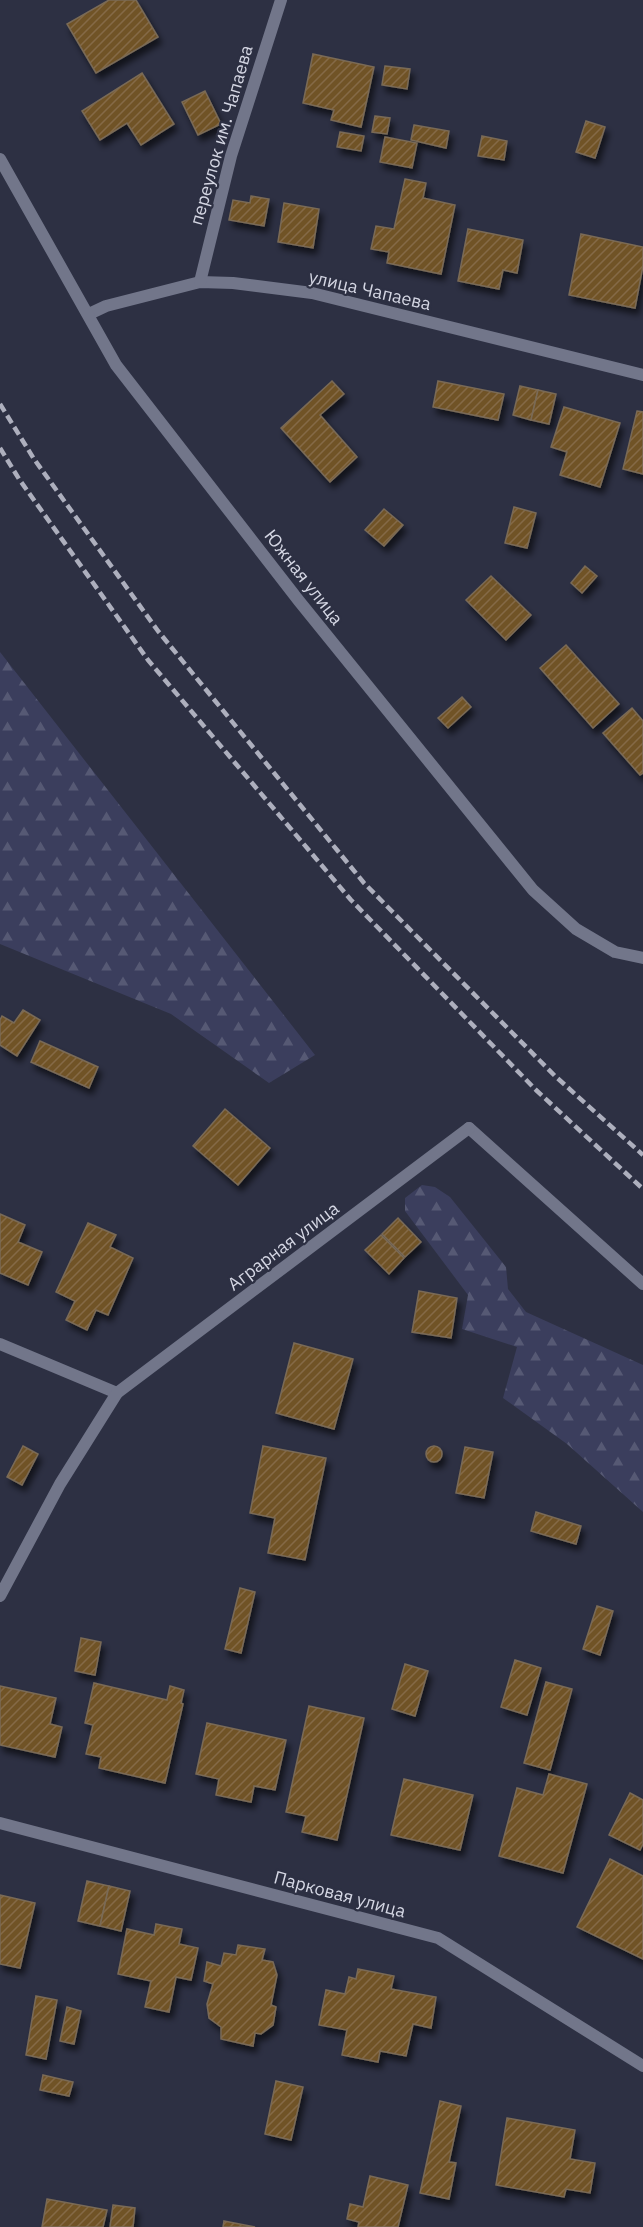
<svg xmlns="http://www.w3.org/2000/svg" width="643" height="2227" viewBox="0 0 643 2227" font-family="'IBM Plex Sans',sans-serif">
	<defs>
		<pattern id="forest-firs" width="22" height="20" patternUnits="userSpaceOnUse" patternTransform="scale(1.5)"><rect width="22" height="20" fill="#3b3e5d"/><path d="M5 1l3.5 6h-7zM16 11l3.5 6h-7z" fill="#565974"/></pattern>
		<pattern id="building-hatch" width="6" height="6" patternUnits="userSpaceOnUse" patternTransform="scale(1.5)"><rect width="6" height="6" fill="#705227"/><path d="M-1 1l2-2M0 6l6-6M5 7l2-2" fill="none" stroke="#846a46"/></pattern>
		<filter id="shadow"><feDropShadow dx="3.5" dy="6" stdDeviation="3" flood-color="#0009"/></filter>
	</defs>
	<rect width="100%" height="100%" fill="#2d3043"/>
	<!-- forest -->
	<g fill="url(#forest-firs)">
		<polygon points="0,652 315,1055 269,1083 171,1014 0,944"/>
		<polygon points="422,1185 435,1187 450,1197 506,1267 508,1289 526,1312 643,1365 643,1512 567,1444 503,1398 517,1347 462,1329 468,1295 405,1211 405,1198"/>
	</g>
	<!-- building -->
	<g fill="url(#building-hatch)" stroke="#7a6b57" stroke-width="1.5" filter="url(#shadow)">
		<polygon points="109,0 136,0 158,37 96,73 67,24"/>
		<polygon points="313,54 374,67 361,127 331,120 334,110 303,103"/>
		<polygon points="385,66 410,69 407,89 382,85"/>
		<polygon points="142,73 174,124 141,145 127,123 100,140 82,111"/>
		<polygon points="205,91 221,124 198,135 182,102"/>
		<polygon points="375,116 390,118 387,134 372,132"/>
		<polygon points="586,121 605,127 595,158 576,152"/>
		<polygon points="414,125 449,131 446,148 411,140"/>
		<polygon points="340,132 364,136 361,151 337,147"/>
		<polygon points="482,136 507,141 504,160 478,156"/>
		<polygon points="385,137 417,143 412,168 380,162"/>
		<polygon points="405,179 426,183 423,198 455,205 441,274 387,263 389,252 371,249 376,226 394,229"/>
		<polygon points="251,196 269,199 264,226 229,220 233,200 250,203"/>
		<polygon points="284,203 319,209 313,248 278,242"/>
		<polygon points="468,229 523,240 517,273 503,270 499,289 458,281"/>
		<polygon points="581,234 643,247 643,266 635,308 569,295"/>
		<polygon points="332,381 344,394 320,415 357,457 330,482 281,428"/>
		<polygon points="438,381 504,394 498,420 433,407"/>
		<polygon points="520,386 538,390 531,420 513,415"/>
		<polygon points="538,390 556,394 549,424 531,420"/>
		<polygon points="564,407 620,423 600,487 560,475 567,452 551,447"/>
		<polygon points="637,411 643,412 643,474 623,469"/>
		<polygon points="514,507 536,513 527,548 505,543"/>
		<polygon points="384,509 403,525 384,546 365,530"/>
		<polygon points="585,566 597,576 582,593 571,583"/>
		<polygon points="491,576 531,615 506,640 466,600"/>
		<polygon points="566,645 619,704 593,728 540,668"/>
		<polygon points="462,697 471,707 448,728 438,718"/>
		<polygon points="632,708 643,721 643,773 640,775 603,733"/>
		<polygon points="23,1010 40,1020 17,1056 0,1045 0,1020 2,1016 14,1023"/>
		<polygon points="40,1041 98,1067 89,1088 31,1062"/>
		<polygon points="225,1109 270,1148 238,1185 193,1146"/>
		<polygon points="0,1214 25,1225 18,1242 42,1252 28,1285 0,1273"/>
		<polygon points="398,1218 421,1242 405,1257 382,1234"/>
		<polygon points="88,1223 116,1235 110,1247 133,1258 108,1315 96,1310 87,1330 66,1320 75,1301 56,1292"/>
		<polygon points="381,1235 404,1258 389,1274 365,1250"/>
		<polygon points="419,1291 457,1298 451,1338 412,1332"/>
		<polygon points="294,1343 353,1359 334,1429 276,1413"/>
		<circle cx="434" cy="1454" r="8"/>
		<polygon points="23,1446 38,1454 22,1485 7,1477"/>
		<polygon points="263,1446 326,1458 305,1560 268,1553 275,1518 250,1513"/>
		<polygon points="465,1447 493,1452 484,1498 456,1493"/>
		<polygon points="536,1512 581,1526 576,1544 531,1531"/>
		<polygon points="240,1588 255,1592 241,1653 225,1649"/>
		<polygon points="597,1606 613,1611 600,1655 583,1649"/>
		<polygon points="81,1638 101,1642 95,1675 75,1671"/>
		<polygon points="515,1660 541,1668 527,1715 501,1707"/>
		<polygon points="405,1664 428,1671 415,1716 392,1709"/>
		<polygon points="546,1682 572,1689 550,1770 524,1763"/>
		<polygon points="94,1683 167,1700 170,1686 184,1690 181,1703 183,1704 165,1783 99,1768 101,1757 86,1754 93,1725 85,1723"/>
		<polygon points="0,1686 56,1698 50,1724 62,1727 55,1757 0,1745"/>
		<polygon points="309,1706 364,1718 337,1840 302,1832 306,1816 286,1812"/>
		<polygon points="207,1723 286,1740 275,1790 254,1786 251,1802 216,1795 219,1779 196,1774"/>
		<polygon points="549,1774 587,1784 563,1873 499,1856 517,1788 543,1795"/>
		<polygon points="404,1779 473,1795 460,1850 391,1835"/>
		<polygon points="630,1793 643,1800 643,1844 640,1850 609,1835"/>
		<polygon points="610,1859 643,1876 643,1959 577,1927"/>
		<polygon points="87,1881 109,1886 100,1926 78,1921"/>
		<polygon points="109,1886 130,1891 121,1931 100,1926"/>
		<polygon points="0,1895 35,1903 20,1968 0,1964"/>
		<polygon points="156,1924 182,1929 179,1944 198,1948 191,1980 176,1977 169,2012 145,2007 151,1981 118,1974 127,1929 154,1935"/>
		<polygon points="238,1945 265,1949 262,1960 273,1962 277,1975 271,2005 276,2007 273,2025 261,2034 255,2033 253,2046 221,2039 221,2027 209,2018 207,2004 213,1984 204,1981 207,1962 221,1966 224,1953 236,1955"/>
		<polygon points="358,1969 394,1976 391,1989 436,1997 431,2028 413,2024 406,2056 380,2051 378,2062 342,2055 347,2030 319,2025 326,1990 345,1994 349,1977 356,1979"/>
		<polygon points="36,1996 57,2000 46,2059 26,2055"/>
		<polygon points="67,2007 81,2011 74,2044 60,2041"/>
		<polygon points="43,2075 73,2082 69,2096 40,2090"/>
		<polygon points="276,2081 303,2087 291,2140 265,2134"/>
		<polygon points="440,2101 461,2106 449,2162 456,2163 449,2199 420,2193"/>
		<polygon points="507,2118 575,2130 570,2159 595,2163 590,2193 566,2189 564,2197 496,2185"/>
		<polygon points="370,2176 408,2185 398,2227 358,2227 359,2222 347,2219 350,2204 363,2207"/>
		<polygon points="47,2199 107,2210 103,2227 42,2227"/>
		<polygon points="113,2205 135,2208 133,2227 110,2227"/>
		<polygon points="224,2221 255,2227 223,2227"/>
	</g>
	<g fill="none" stroke-linecap="round" stroke-linejoin="round">
		<!-- service -->
		<g stroke="#72768a" stroke-width="12">
			<polyline points="89,314 106,306 200,282 233,283 312,293 643,375"/>
			<polyline points="469,1128 643,1284"/>
		</g>
		<!-- minor -->
		<g stroke="#72768a" stroke-width="12">
			<polyline points="200,282 231,156 281,0"/>
			<polyline points="0,1344 117,1393"/>
			<polyline points="0,1596 60,1484 117,1393 469,1128"/>
			<polyline points="0,1823 438,1938 643,2066"/>
		</g>
		<!-- tertiary -->
		<polyline stroke="#72768a" stroke-width="12" points="0,159 116,365 299,601 533,890 576,929 615,952 643,958"/>
		<!-- rail -->
		<g stroke="#adafbd" stroke-width="4.5" stroke-dasharray="9 4.5" stroke-linecap="butt">
			<polyline points="0,404 34,459 158,631 364,883 555,1076 643,1155"/>
			<polyline points="0,448 19,479 148,660 351,900 536,1090 643,1189"/>
		</g>
	</g>
	<g text-anchor="middle" dominant-baseline="central" stroke-width="4.5" stroke-linejoin="round" paint-order="stroke">
		<!-- street labels -->
		<g font-size="18" fill="#d4d6e3" stroke="#2d3043">
			<text transform="translate(221 135) rotate(-74)">переулок им. Чапаева</text>
			<text transform="translate(370 290) rotate(13)">улица Чапаева</text>
			<text transform="translate(304 577) rotate(52)">Южная улица</text>
			<text transform="translate(283 1246) rotate(-37)">Аграрная улица</text>
			<text transform="translate(340 1894) rotate(15)">Парковая улица</text>
		</g>
	</g>
</svg>
